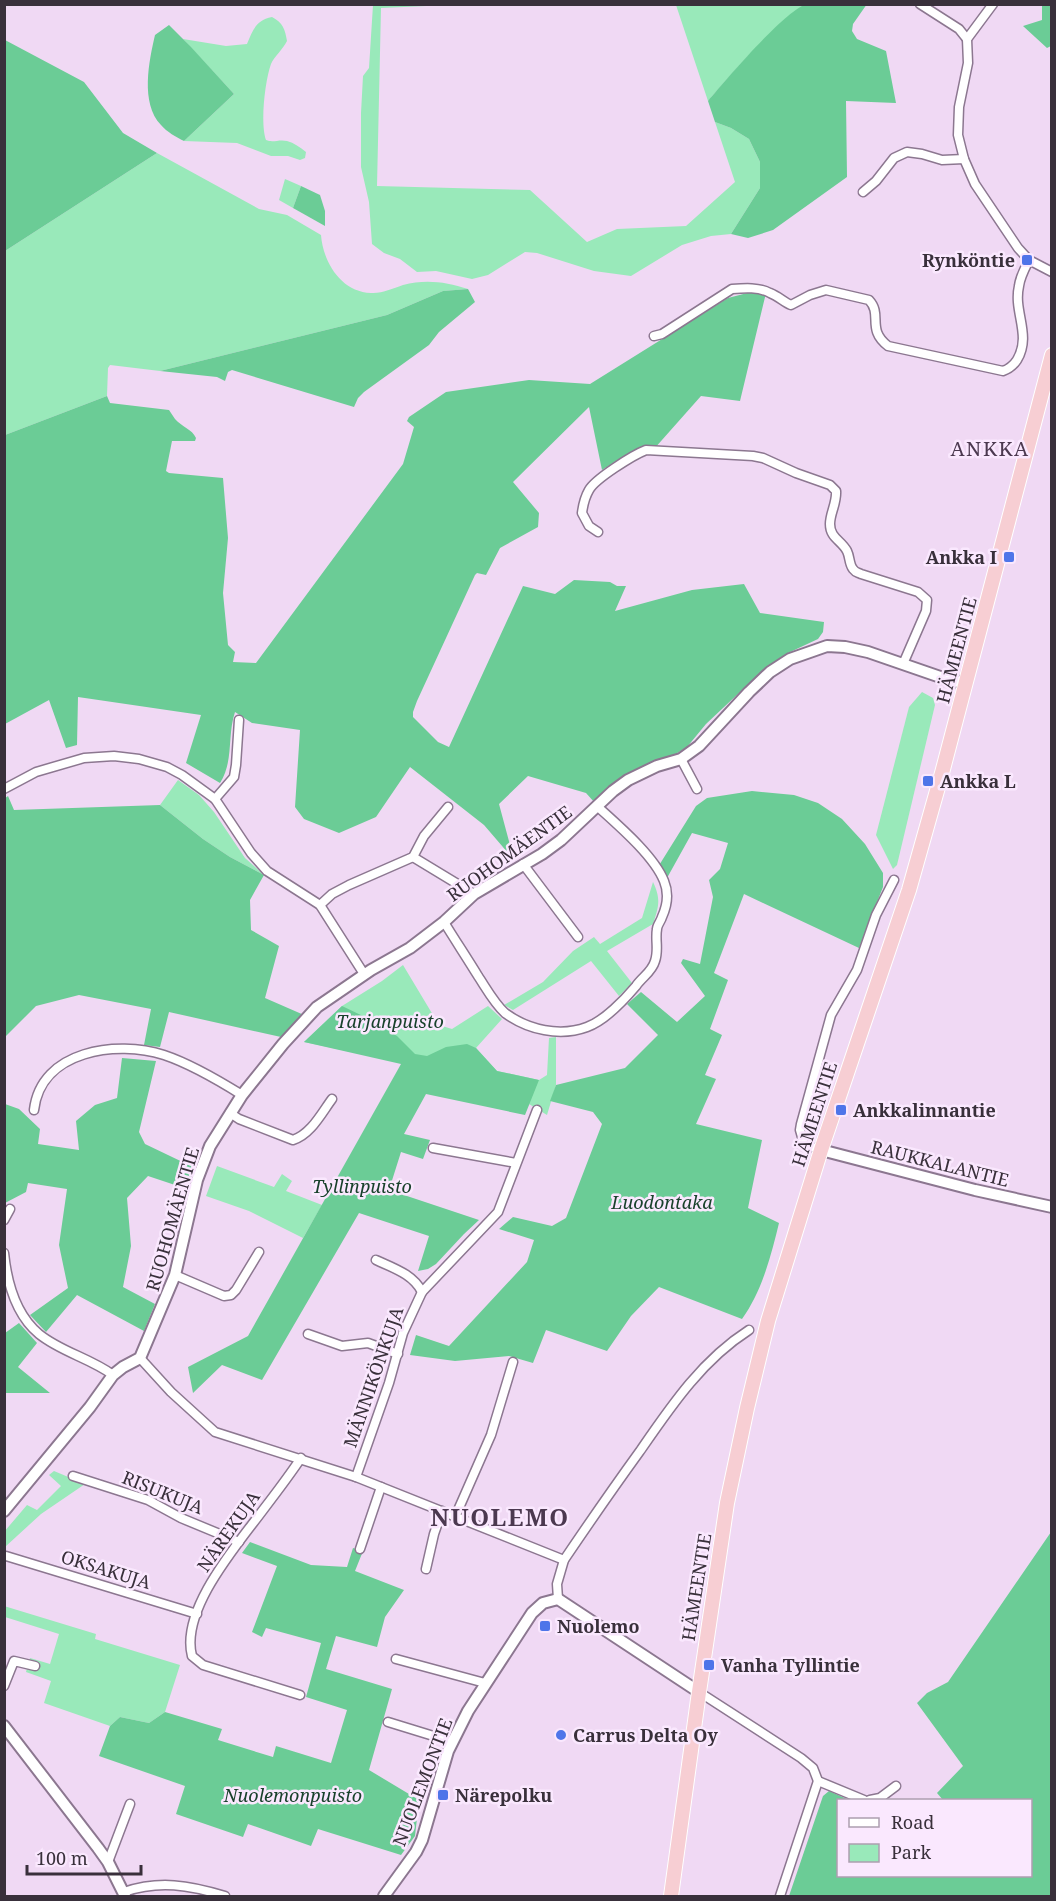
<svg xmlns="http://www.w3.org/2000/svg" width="1056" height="1901" viewBox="0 0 1056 1901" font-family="'Noto Serif',serif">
	<rect width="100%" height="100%" fill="#f0d9f4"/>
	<!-- green -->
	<g fill="#99e9ba">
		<polygon points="373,5 449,5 381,8 377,186 530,190 587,242 617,229 686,226 735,182 715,122 731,128 749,139 760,162 760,188 731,234 711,236 682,245 631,276 594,271 537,253 525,252 488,275 472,279 436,271 417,272 400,259 384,253 372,244 369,202 361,167 361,113 363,76 369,68"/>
		<path d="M676,5h130c-38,26 -68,61 -98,96z"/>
		<path d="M272,17c11,6 13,12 15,24 -4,8 -13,16 -16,23 -6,17 -11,59 -5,76 7,3 13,-1 21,1 7,2 13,6 19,11l-1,6 -5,2 -12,-4h-17l-34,-13 -53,-2 50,-47 -51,-55 43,7 21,-2c6,-14 9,-24 25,-27z"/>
		<path d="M157,153l102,56 28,6 34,20c2,27 20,57 50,58 10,1 23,-5 32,-8 23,-6 43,-3 65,4l-25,2 -56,24 -227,56 -50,-6 -2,3 -1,28 -102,39v-184z"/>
		<polygon points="285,179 301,186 293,208 279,200"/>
		<polygon points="922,692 933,698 935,705 897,865 893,869 876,835 909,707"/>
		<polygon points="178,780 199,795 214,812 245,858 264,875 230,857 203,839 160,805"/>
		<path d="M653,882c8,17 6,24 0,42l-46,27 25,32 -13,13 -28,-35 -78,49 -9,-5 39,-23 30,-31 21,-14 6,7 42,-26z"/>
		<polygon points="403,965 439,1025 452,1029 488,1006 502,1019 476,1048 497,1071 539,1080 547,1075 549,1038 556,1037 556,1085 547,1115 529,1104 533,1090 304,1042 342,1006 382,981"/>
		<polygon points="217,1166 274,1187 282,1174 292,1181 286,1191 322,1205 303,1238 249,1211 206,1196"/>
		<polygon points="54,1471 85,1484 41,1514 5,1547 4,1532 27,1505 37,1510 61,1486 49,1475"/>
		<polygon points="4,1606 96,1634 95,1639 180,1665 165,1712 149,1723 120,1717 110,1726 44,1703 51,1681 26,1672 30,1658 50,1664 59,1634 5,1617"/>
	</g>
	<!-- forest -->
	<g fill="#6bcc96">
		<path d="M867,4l-14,20 -1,7 5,8 29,12 10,52 -50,-2 1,76 -74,53 -25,8 -17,-4 29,-46v-26l-11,-23 -18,-11 -16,-6 -7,-21c17,-20 77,-91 99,-97 13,-2 45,0 60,0z"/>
		<polygon points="1042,5 1051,5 1051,46 1047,48 1023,26 1042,20"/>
		<path d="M169,25l22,22 43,47 -50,47c-8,-4 -17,-9 -23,-16 -21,-22 -12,-64 -6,-90z"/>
		<polygon points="5,40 84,82 123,133 157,153 5,251"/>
		<polygon points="301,186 320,195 325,211 325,226 293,208"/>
		<polygon points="468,289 475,302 439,332 429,345 364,392 358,398 354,407 232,370 228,372 225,381 217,377 160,371 387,315 443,291"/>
		<path d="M751,292l15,1 -26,108 -39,-5 -47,53c-19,-4 -36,12 -52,21l-13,-63 -76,75 26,31 -1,14 -38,21 -14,27 -9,-2 -2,2 -58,126 -4,11v5l25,25 11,5 74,-161 32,8 19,-14 36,2 7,4h9l-11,25 77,-21 52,-6 16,29 64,9 -1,10 -5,7 -30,14 -30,22 -52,49 -19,23 -92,56 -9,-10 -58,-17 -29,28 15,56 -30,-35 -74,-58 -34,50 -37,16 -35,-14 -9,-12 5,-77 -48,-7 -17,-11c-8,24 -1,49 -15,71l-34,-20 15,-48 -123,-18 -1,48 -11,3 -17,-48 -44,24v-289l102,-39 3,7 59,7c2,3 4,6 6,9 7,8 17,10 21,19l-1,3h-23l-6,30 3,2 54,5 5,60 -5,55 5,52 7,7 -2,10 23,1 147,-199 11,-37 -7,-6 2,-4 37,-25 83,-12 61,4 138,-86z"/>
		<path d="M752,791l42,4 24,8 24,16 23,25 18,29v14l-24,61 -115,-54 -30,79 14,7 -18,49 12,6 -17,40 11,4 -20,45 66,16 -14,68 31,15c-8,33 -17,68 -37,96l-83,-32 -28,29 -24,35 -61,-21 -13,33 -24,-7 -54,5 -45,-6 6,-20 33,11 78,-84 7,-22 -35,-11 14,-12 39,9 14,-8 36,-94 -9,-12 -43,-11 6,-16 69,-17 33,-33 -31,-31 14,-12 36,30 28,-26 -24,-33 2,-4 17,5 13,-67 -4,-17 11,-11 8,-26 -36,-10 -25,45 -9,-11 38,-61 11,-8z"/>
		<polygon points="8,796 14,810 160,805 203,839 230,857 264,875 250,900 251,930 279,946 265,998 304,1015 281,1037 169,1012 160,1047 144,1045 151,1009 79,995 36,1006 5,1037 4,799"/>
		<polygon points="342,1006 365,1017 397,1036 415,1054 427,1056 446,1047 467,1044 476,1048 497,1071 539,1080 525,1115 426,1094 404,1134 430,1140 423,1159 401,1152 389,1190 479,1220 464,1234 436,1264 428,1269 418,1271 429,1236 359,1213 262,1380 222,1365 193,1393 188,1367 248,1336 401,1064 304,1042"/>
		<polygon points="122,1058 156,1061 139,1132 145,1144 193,1167 187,1189 148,1176 127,1198 131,1246 123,1287 155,1304 144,1331 77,1295 46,1332 30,1315 68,1288 59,1245 67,1189 28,1183 26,1192 5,1203 5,1104 19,1109 40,1129 38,1144 79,1150 76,1121 95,1105 117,1098"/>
		<polygon points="19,1323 37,1343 18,1367 50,1393 5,1393 5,1333"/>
		<polygon points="1051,1532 1051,1896 789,1896 823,1796 829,1791 849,1800 838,1800 838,1876 1030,1876 1030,1800 943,1800 937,1793 963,1766 917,1703 927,1693 948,1682"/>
		<polygon points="250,1542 311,1565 347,1567 353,1548 363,1551 355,1571 404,1590 385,1617 377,1647 336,1636 326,1669 392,1689 369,1770 419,1800 415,1836 401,1855 318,1829 311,1846 248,1824 243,1837 176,1814 185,1786 99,1756 110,1726 120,1717 149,1723 165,1712 222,1729 218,1740 273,1757 276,1746 331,1763 347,1710 306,1697 321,1643 266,1628 262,1637 252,1632 277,1566 242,1553"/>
	</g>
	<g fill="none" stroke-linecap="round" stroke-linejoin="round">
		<defs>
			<g id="minor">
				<polyline points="920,4 959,29 967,39"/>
				<polyline points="993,4 967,39 968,63 959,107 958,135 964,159 975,184 1018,248 1029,260 1052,272"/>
				<polyline points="863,192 876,181 894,158 907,152 922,154 942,160 964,159"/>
				<path d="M654,336l8,-2 70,-45c13,-1 27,-2 38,4 8,3 14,9 21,12l19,-10 16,-5 43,10c14,15 -3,29 19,46l115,25c6,-2 10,-5 14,-11 15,-25 -4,-48 2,-74 1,-9 6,-18 10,-26"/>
				<path d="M598,532l-9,-6 -7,-13c1,-8 3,-16 7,-23 6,-11 44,-35 57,-40l107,6 10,2 33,15 34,12 6,6c1,12 -6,22 -6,33 0,14 11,16 17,27 3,6 2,13 6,18 3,4 4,3 8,5l57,18 9,8 -1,11 -23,53"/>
				<polyline points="681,759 697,789"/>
				<polyline points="4,789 36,772 84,758 114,756 139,759 167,767 182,775 215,799 251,853 267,871 320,905 364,974"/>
				<polyline points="215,799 234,777 236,765 239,720"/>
				<polyline points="413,857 474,894"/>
				<polyline points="523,864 578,937"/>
				<polyline points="320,905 332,894 349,885 413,857 424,836 448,807"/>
				<path d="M444,922c11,18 23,36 34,54 8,12 16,27 27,37 23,17 55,24 82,14 17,-6 38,-28 49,-41 6,-9 16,-14 19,-25 4,-11 0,-21 2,-32 0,-4 4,-8 5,-12 5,-11 7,-24 2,-36 -10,-25 -45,-55 -66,-74"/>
				<path d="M34,1110c7,-60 83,-70 130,-55 27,9 54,25 78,40"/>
				<path d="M230,1113l9,6 54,21c18,-6 28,-26 39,-41"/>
				<polyline points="433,1148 516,1163"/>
				<polyline points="821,1150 804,1144 800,1130 801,1124 831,1015 857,970 876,915 894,880"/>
				<polyline points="4,1220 10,1209"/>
				<path d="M4,1253c3,29 11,61 35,81 22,18 51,24 74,41"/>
				<path d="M376,1260c17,8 37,14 46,32"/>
				<polyline points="175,1275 224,1296 231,1295 236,1290 259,1252"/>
				<polyline points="308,1334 342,1346 368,1343 398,1354"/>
				<polyline points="140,1358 171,1392 215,1432 356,1477 564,1560"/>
				<polyline points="73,1476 148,1500 181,1518 239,1542"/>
				<polyline points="356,1477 389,1383 403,1333 422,1292 498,1212 537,1110"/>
				<polyline points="455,1517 491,1435 513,1362"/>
				<polyline points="360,1549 381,1487"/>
				<polyline points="6,1556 197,1614"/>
				<polyline points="426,1569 434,1534 442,1511"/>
				<path d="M558,1599l-1,-15 7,-24c25,-37 50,-73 76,-109 31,-45 62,-91 109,-121"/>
				<polyline points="396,1659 485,1683"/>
				<polyline points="4,1686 14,1661 35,1666"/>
				<polyline points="699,1692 801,1758 813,1768 818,1781 780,1896"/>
				<path d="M300,1695l-97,-30 -11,-9c-12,-46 45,-111 71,-146 13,-17 26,-34 38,-52"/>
				<polyline points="388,1722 453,1742"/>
				<polyline points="818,1781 864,1800"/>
				<polyline points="870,1800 880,1798 896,1786"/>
				<polyline points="108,1862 130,1804"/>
				<path d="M124,1892c35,-12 65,-7 101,4"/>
			</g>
			<g id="tertiary">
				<polyline points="821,1150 975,1190 1052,1207"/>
				<polyline points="4,1511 90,1407 113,1375 123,1367 140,1358 175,1275 197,1180 210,1146 242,1095 283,1044 317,1007 371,970 410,948 444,922 474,894 542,854 561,840 613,791 628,780 657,766 681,759 699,746 749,692 770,672 790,659 827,646 845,647 868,652 949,680 965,683"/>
				<polyline points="4,1726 98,1848 108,1862 125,1896"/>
				<polyline points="384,1896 416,1852 422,1840 448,1751 468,1711 532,1613 543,1603 558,1599 699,1692"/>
			</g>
			<polyline id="trunk" points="671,1896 699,1692 727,1503 747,1408 768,1321 821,1150 909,890 942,773 1052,355"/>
		</defs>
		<!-- minor casing -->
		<use href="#minor" stroke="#8c7790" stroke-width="11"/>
		<!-- tertiary casing -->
		<use href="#tertiary" stroke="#8c7790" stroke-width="14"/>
		<!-- trunk casing -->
		<use href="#trunk" stroke="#fff" stroke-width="16"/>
		<!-- minor -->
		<use href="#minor" stroke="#fff" stroke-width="8"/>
		<!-- tertiary -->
		<use href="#tertiary" stroke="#fff" stroke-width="10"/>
		<!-- trunk -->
		<use href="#trunk" stroke="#f7ced3" stroke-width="14"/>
	</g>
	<!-- markers -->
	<g fill="#4e75e9" stroke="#fae8fe" stroke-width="2">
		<rect x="1021" y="254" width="12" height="12" rx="3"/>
		<rect x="1003" y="551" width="12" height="12" rx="3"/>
		<rect x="922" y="775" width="12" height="12" rx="3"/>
		<rect x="835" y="1104" width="12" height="12" rx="3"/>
		<rect x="539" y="1620" width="12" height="12" rx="3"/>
		<rect x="703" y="1659" width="12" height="12" rx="3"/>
		<circle cx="561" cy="1735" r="6"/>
		<rect x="437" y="1789" width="12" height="12" rx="3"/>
	</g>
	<g text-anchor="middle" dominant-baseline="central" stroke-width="5" stroke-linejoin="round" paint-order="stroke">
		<!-- poi labels -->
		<g font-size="18" font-weight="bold" fill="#39303b" stroke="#fae8fe" text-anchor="start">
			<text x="1015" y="260" text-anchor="end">Rynköntie</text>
			<text x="997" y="557" text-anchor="end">Ankka I</text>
			<text x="940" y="781">Ankka L</text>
			<text x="853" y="1110">Ankkalinnantie</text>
			<text x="557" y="1626">Nuolemo</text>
			<text x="721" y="1665">Vanha Tyllintie</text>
			<text x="573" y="1735">Carrus Delta Oy</text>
			<text x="455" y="1795">Närepolku</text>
		</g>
		<!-- street labels -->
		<g font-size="18" fill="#39303b" stroke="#fae8fe">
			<text transform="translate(956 650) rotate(-75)">HÄMEENTIE</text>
			<text transform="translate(509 853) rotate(-36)">RUOHOMÄENTIE</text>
			<text transform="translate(814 1114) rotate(-72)">HÄMEENTIE</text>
			<text transform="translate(940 1163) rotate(14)">RAUKKALANTIE</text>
			<text transform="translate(172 1219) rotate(-74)">RUOHOMÄENTIE</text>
			<text transform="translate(373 1377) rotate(-71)">MÄNNIKÖNKUJA</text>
			<text transform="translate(163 1492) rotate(22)">RISUKUJA</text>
			<text transform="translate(228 1531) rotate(-55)">NÄREKUJA</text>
			<text transform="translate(106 1569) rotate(17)">OKSAKUJA</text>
			<text transform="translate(696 1587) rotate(-81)">HÄMEENTIE</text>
			<text transform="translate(422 1782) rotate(-69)">NUOLEMONTIE</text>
		</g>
		<!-- park labels -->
		<g font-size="18" font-style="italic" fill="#19422c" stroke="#fae8fe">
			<text x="390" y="1021">Tarjanpuisto</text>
			<text x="362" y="1186">Tyllinpuisto</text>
			<text x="662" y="1202">Luodontaka</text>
			<text x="293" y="1795">Nuolemonpuisto</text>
		</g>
		<!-- neighbourhood labels -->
		<g font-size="20" letter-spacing="1.5" fill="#4c3950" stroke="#fae8fe">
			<text x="990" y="448">ANKKA</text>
		</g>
		<!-- district labels -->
		<g font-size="24" font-weight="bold" letter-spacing="1.5" fill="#4c3950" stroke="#fae8fe">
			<text x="500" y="1516">NUOLEMO</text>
		</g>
	</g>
	<!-- border -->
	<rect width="1056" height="1901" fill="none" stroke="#39303b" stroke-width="12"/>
	<!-- legend -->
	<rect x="837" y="1799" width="195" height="78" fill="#fae8fe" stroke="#ad9eb0" stroke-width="1.5"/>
	<rect x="849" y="1818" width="30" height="9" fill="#ffffff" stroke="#ad9eb0" stroke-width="1.5"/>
	<text x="891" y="1829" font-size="18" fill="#39303b">Road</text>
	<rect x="849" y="1844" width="30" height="18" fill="#99e9ba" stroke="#ad9eb0" stroke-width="1.5"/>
	<text x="891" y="1859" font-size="18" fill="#39303b">Park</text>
	<!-- scale -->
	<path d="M27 1865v9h114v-9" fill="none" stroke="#39303b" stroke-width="3"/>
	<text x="36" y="1865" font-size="18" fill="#39303b" stroke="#fae8fe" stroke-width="4.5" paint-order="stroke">100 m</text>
</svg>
